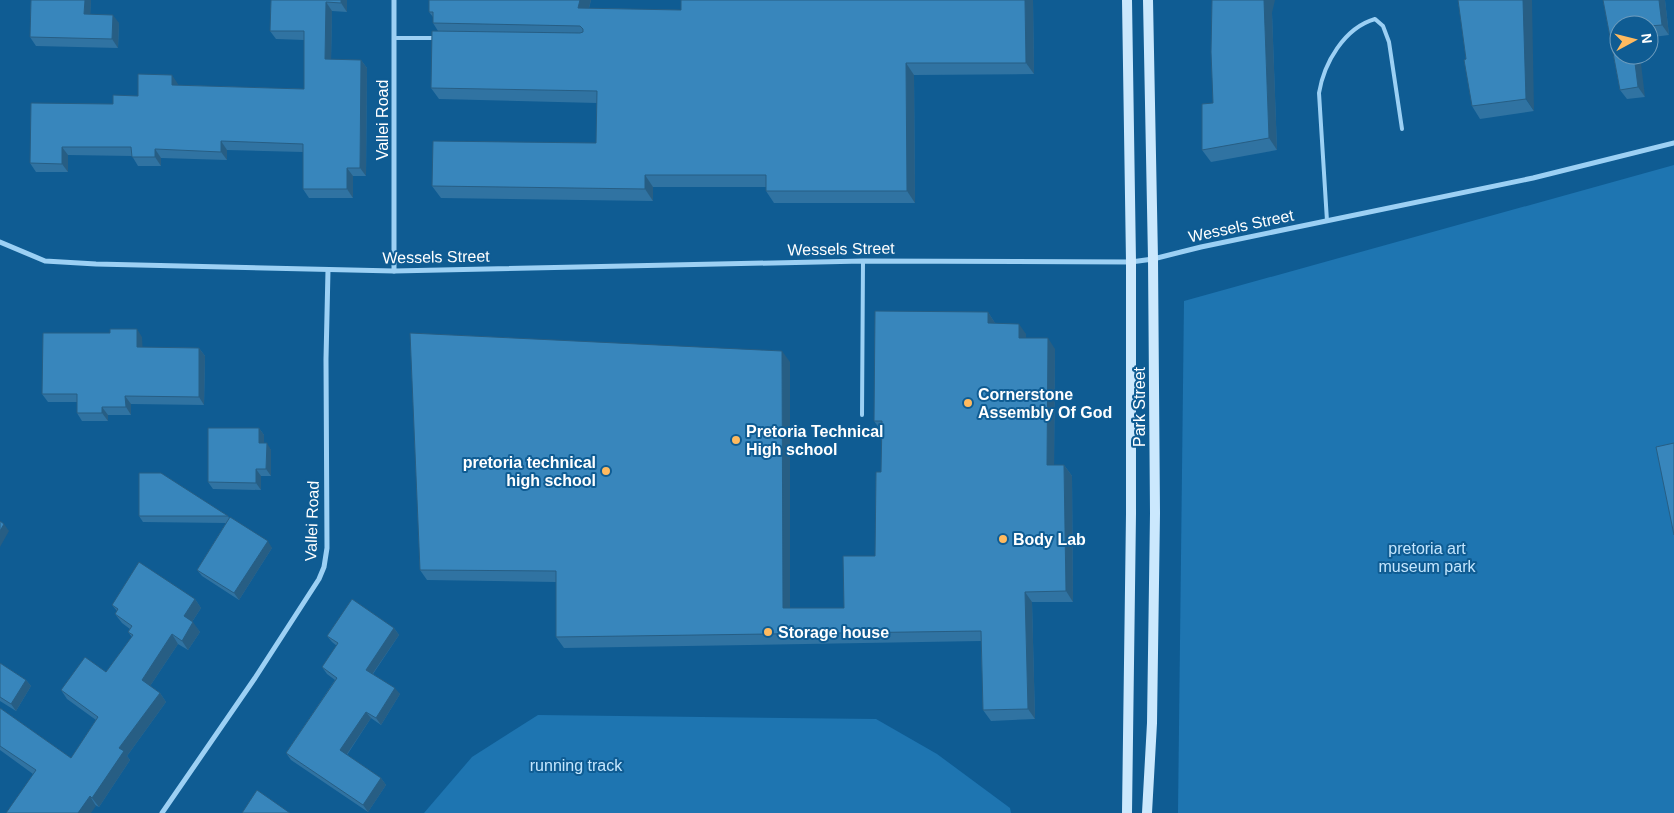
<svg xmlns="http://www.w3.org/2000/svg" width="1674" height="813" viewBox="0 0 1674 813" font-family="Arial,sans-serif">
	<rect width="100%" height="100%" fill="#0f5c93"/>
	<!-- green -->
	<g fill="#1e75b1">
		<polygon points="1674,165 1674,813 1178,813 1184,301"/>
		<polygon points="538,715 876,719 937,754 1010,808 1011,813 424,813 472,757"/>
	</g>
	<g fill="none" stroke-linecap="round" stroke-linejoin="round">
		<!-- lane -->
		<g stroke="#9cd0f4" stroke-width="4">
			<polyline points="394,38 437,38"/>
			<path d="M1327,221l-8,-128c5,-30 25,-65 56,-74l8,7 6,16 13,87"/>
			<polyline points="862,415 863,261"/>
		</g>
		<!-- street -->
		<g stroke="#9cd0f4" stroke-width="5">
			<polyline points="0,242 45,261 96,264 394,271 863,261 1131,262 1153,259 1201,247 1533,178 1674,143"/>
			<polyline points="394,271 394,0"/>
			<polyline points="162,813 255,678 319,579 324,567 327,548 326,359 328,270"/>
		</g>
		<!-- secondary -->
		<g stroke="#cbe8fd" stroke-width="10">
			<polyline points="1127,813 1131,514 1131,262 1127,0"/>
			<polyline points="1147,813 1152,723 1155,513 1153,259 1148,0"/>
		</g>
	</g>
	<!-- wall -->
	<g fill="#3073a2">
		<polygon points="31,0 91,0 90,14 119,23 118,48 36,46 30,37"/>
		<polygon points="271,0 347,0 347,12 332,11 331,60 361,60 367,68 366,176 353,176 353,198 309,198 303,189 303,152 227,150 227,160 161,158 161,166 138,166 132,156 68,155 68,172 36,172 30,163 113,104 138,96 178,84 178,85 304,89 304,40 276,39 270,31"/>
		<polygon points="429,0 591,0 589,8 681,10 681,0 1033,0 1034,74 914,75 915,203 774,203 766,191 766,187 653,187 653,201 441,198 432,186 596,143 597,103 439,99 431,88 438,31 433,23 433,17 429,12"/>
		<polygon points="1458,0 1534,111 1480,119 1472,106 1466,59"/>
		<polygon points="1603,0 1665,0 1669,35 1653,37 1655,48 1649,49 1649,25 1619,25 1645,97 1627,99 1620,90"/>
		<polygon points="1272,13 1277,150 1211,162 1202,150 1213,103"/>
		<polygon points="988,312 995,323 1026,334 1026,338 1055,349 1054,465 1064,465 1072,476 1073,602 1032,602 1035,719 991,721 983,710 981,641 564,648 556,637 556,582 427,580 420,570 790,362 790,608 844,608 875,556 881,472 882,432 874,421"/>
		<polygon points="142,337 142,347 199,348 205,356 204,405 131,404 131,415 108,415 108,421 82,421 77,413 77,402 48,402 42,394"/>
		<polygon points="259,428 264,435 264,443 271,450 271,476 261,476 261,490 213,489 208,482"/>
		<polygon points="139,516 228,516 229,518 272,548 239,600 202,576 197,570 226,523 143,522"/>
		<polygon points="195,599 201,608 192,622 200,632 188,650 178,644 150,686 160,693 166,702 127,756 130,760 99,807 33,774 0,750 0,708 71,758 96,720 67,699 61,690 106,672 132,637 128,632 130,629 122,623 115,614 117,611 112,605"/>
		<polygon points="394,628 399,635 373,674 400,694 381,725 371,718 347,755 381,778 386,785 368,812 291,760 286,753 335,680 327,674 322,667 337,646 332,642 327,636"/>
		<polygon points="0,663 26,680 31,686 16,711 0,701"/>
	</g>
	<!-- shaded-wall -->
	<g fill="#275e84">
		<polygon points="85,0 91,0 90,22 84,14"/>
		<polygon points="341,0 347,0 347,12 341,3"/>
		<polygon points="580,0 591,0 586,20 578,8"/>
		<polygon points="1025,0 1033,0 1034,74 1026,63"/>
		<polygon points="1264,0 1275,0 1272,13 1277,150 1269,138"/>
		<polygon points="1523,0 1532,0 1534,111 1526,99"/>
		<polygon points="1659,0 1665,0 1669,35 1662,25"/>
		<polygon points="326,2 332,11 331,68 325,59"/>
		<polygon points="113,15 119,23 118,48 112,39"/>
		<polygon points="1649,31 1653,37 1655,48 1649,40"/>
		<polygon points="1634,55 1640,55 1645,97 1638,87"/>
		<polygon points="361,60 367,68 366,176 360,168"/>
		<polygon points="906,63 914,75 915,203 907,191"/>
		<polygon points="172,75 178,84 178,94 172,85"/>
		<polygon points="221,141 227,150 227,160 221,152"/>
		<polygon points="62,147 68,155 68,172 62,164"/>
		<polygon points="155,149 161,158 161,166 155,157"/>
		<polygon points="347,168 353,176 353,198 347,189"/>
		<polygon points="645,175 653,187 653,201 645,189"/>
		<polygon points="988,312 995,323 995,334 988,323"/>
		<polygon points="1019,324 1026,334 1026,349 1019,338"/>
		<polygon points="137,329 142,337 143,355 137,347"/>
		<polygon points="1048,338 1055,349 1054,476 1047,465"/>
		<polygon points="199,348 205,356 204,405 199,397"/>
		<polygon points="782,351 790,362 790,619 783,608"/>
		<polygon points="125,396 131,404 131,415 126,407"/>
		<polygon points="102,407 108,415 108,421 102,413"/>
		<polygon points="259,428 264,435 264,450 259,443"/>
		<polygon points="267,443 271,450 271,476 266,469"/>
		<polygon points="1064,465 1072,476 1073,602 1066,591"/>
		<polygon points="256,469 261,476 261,490 256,483"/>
		<polygon points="4,524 9,531 0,547 0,531"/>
		<polygon points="268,541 272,548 239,600 234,593"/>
		<polygon points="1025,592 1032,602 1035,719 1028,709"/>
		<polygon points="195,599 201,608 190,625 184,616"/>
		<polygon points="193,622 200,632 188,650 182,641"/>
		<polygon points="394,628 399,635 371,676 366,670"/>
		<polygon points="172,634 178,644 148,689 142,680"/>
		<polygon points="26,680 31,686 16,711 11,704"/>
		<polygon points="395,688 400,694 381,725 376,718"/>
		<polygon points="160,693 166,702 127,756 130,760 99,807 92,798 119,748"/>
		<polygon points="366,712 371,718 345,757 340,750"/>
		<polygon points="381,778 386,785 368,812 363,805"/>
		<polygon points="90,796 96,806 91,813 78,813"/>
	</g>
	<!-- building -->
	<g fill="#3886bc" stroke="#275e84">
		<polygon points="31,0 85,0 84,14 113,15 112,39 30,37"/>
		<polygon points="271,0 341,0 341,3 326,2 325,59 361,60 360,168 347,168 347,189 303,189 303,144 221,141 221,152 155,149 155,157 132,157 131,147 62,147 62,164 30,163 31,103 113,104 113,95 138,96 138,74 172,75 172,85 304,89 304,31 270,31"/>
		<polygon points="429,0 580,0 578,8 681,10 681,0 1025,0 1026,63 906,63 907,191 766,191 766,175 645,175 645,189 432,186 433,141 596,143 597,91 431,88 432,31 580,33 583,32 583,29 580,26 433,23 433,12 429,12"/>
		<polygon points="1212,0 1264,0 1269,138 1202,150 1202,104 1213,103 1211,52"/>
		<polygon points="1458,0 1523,0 1526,99 1472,106 1464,60 1466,59"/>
		<polygon points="1603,0 1659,0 1662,25 1649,26 1649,25 1619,25 1619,55 1634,55 1638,87 1620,90"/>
		<polygon points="875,311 988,312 988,323 1019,324 1019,338 1048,338 1047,465 1064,465 1066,591 1025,592 1028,709 983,710 981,631 556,637 556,571 420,570 410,333 782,351 783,608 844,608 843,556 875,556 876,472 881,472 882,421 874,421"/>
		<polygon points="110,329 137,329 137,347 199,348 199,397 125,396 126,407 102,407 102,413 77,413 77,394 42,394 43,333 110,333"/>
		<polygon points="208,428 259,428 259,443 267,443 266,469 256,469 256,483 208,482"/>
		<polygon points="1674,443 1674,535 1656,447"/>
		<polygon points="139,473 161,473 228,516 139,516"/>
		<polygon points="230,517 268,541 234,593 197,570"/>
		<polygon points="0,521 4,524 0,531"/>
		<polygon points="139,562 195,599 184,616 193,622 182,641 172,634 142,680 160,693 119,748 124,751 92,798 90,796 78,813 6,813 36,770 0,746 0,708 71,758 98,717 61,690 85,657 106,672 133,635 128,632 132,626 115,614 118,609 112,605"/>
		<polygon points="352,599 394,628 366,670 395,688 376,718 366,712 340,750 381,778 363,805 286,753 337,678 322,667 338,643 327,636"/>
		<polygon points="0,663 26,680 11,704 0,697"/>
		<polygon points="257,790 290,813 242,813"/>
	</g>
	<!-- markers -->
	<g fill="#ffba5f" stroke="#0f5c93" stroke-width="2">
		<circle cx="968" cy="403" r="5"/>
		<circle cx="736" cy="440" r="5"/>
		<circle cx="606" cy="471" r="5"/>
		<circle cx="1003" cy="539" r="5"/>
		<circle cx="768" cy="632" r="5"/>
	</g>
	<g text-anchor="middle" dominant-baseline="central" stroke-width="4" stroke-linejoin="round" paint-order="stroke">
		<!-- street labels -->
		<g font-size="16" fill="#fff" stroke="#0f5c93">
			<text transform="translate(382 120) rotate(-90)">Vallei Road</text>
			<text transform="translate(1241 226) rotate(-12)">Wessels Street</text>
			<text transform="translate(841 249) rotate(-1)">Wessels Street</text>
			<text transform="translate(436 257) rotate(-1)">Wessels Street</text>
			<text transform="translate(1139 407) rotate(-90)">Park Street</text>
			<text transform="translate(312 521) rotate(-88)">Vallei Road</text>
		</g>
		<!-- poi labels -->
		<g font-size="16" font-weight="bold" fill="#fff" stroke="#0f5c93" text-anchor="start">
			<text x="978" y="394">Cornerstone<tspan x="978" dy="18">Assembly Of God</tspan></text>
			<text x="746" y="431">Pretoria Technical<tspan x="746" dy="18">High school</tspan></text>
			<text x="596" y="462" text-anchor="end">pretoria technical<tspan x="596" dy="18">high school</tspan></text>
			<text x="1013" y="539">Body Lab</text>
			<text x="778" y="632">Storage house</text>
		</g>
		<!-- park labels -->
		<g font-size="16" fill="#c4e6fe" stroke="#0f5c93">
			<text x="1427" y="548">pretoria art<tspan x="1427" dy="18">museum park</tspan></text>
			<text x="576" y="765">running track</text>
		</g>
	</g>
	<!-- north arrow -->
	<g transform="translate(1634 40) rotate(83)"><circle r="24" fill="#0f5c93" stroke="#6f9dbe"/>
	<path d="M0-4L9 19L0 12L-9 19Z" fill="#ffba5f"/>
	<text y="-8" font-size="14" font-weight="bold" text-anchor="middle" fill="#ffffff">N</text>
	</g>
</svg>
